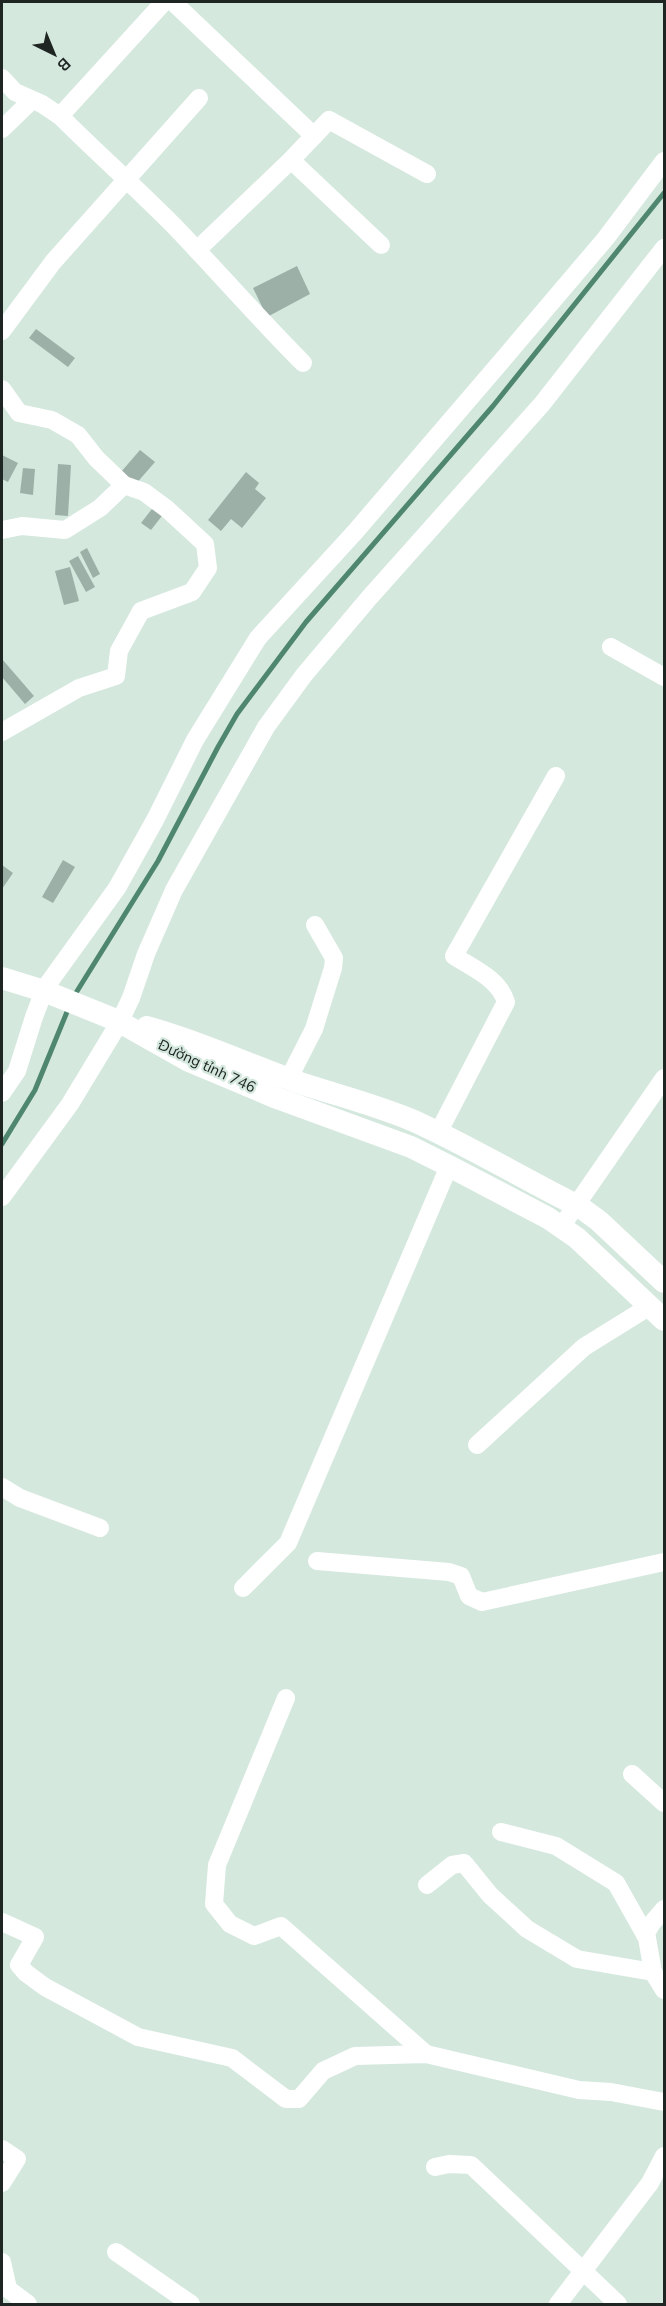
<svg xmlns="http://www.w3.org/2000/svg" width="666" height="2306" viewBox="0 0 666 2306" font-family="'Nunito Sans',sans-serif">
	<rect width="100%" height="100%" fill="#d4e8de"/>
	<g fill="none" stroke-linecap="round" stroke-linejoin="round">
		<!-- stream -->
		<g stroke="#4f866f" stroke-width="5">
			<polyline points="74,996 158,861 218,747 237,714 306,622 493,406 664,193"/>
			<polyline points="2,1144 35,1090 69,1007"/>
		</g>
	</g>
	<!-- building -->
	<g fill="#9db0a7">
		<polygon points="297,266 310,294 267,317 253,288"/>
		<polygon points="36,329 75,358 68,367 29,338"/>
		<polygon points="140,450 155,462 135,485 121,472"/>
		<polygon points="2,455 18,463 8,482 2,479"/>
		<polygon points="58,464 71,465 68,516 55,515"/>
		<polygon points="23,468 35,469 33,495 20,493"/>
		<polygon points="246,472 259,483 255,489 266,498 242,528 231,519 221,531 208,520"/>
		<polygon points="155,505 165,512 151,530 141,523"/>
		<polygon points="87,548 100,574 93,578 80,552"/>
		<polygon points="78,556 95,587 86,592 69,561"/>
		<polygon points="70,567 79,601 64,605 55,571"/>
		<polygon points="2,659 34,696 25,704 2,677"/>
		<polygon points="63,860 75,867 53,903 42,897"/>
		<polygon points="2,865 13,873 2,889"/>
	</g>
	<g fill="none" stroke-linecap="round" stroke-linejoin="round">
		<!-- minor -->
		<g stroke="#fff" stroke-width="18">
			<polyline points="173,2 314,136"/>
			<path d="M2,78l13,14 27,12 18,12c38,38 80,75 118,114 42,44 82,90 125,133"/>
			<polyline points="60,116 164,2"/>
			<polyline points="2,129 32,100"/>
			<polyline points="291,160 381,245"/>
			<polyline points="197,250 291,160 329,120 427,174"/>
			<polyline points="2,331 53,262 199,98"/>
			<polyline points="2,389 19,413 52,420 78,435 96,458 124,485 144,492 167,509 205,544 208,568 192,592 141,611 119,651 116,676 79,688 2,732"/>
			<polyline points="2,530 22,526 65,530 100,508 124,485"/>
			<polyline points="611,647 664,677"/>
			<polyline points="289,1078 314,1029 333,968 334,958 315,925"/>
			<polyline points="2,1093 17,1071 34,1017 45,988 117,888 155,820 195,740 258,638 355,532 505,357 606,238 664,161"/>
			<path d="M438,1133l68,-131c-7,-23 -32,-33 -52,-46l102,-180"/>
			<polyline points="2,1197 70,1104 119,1023 131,998 146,954 174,890 266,727 304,675 369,598 542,404 664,248"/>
			<polyline points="561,1227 664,1078"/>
			<polyline points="477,1445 584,1347 650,1306"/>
			<polyline points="2,1487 20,1498 100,1528"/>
			<polyline points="317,1561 449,1572 461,1576 469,1596 482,1602 664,1562"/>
			<polyline points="243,1588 288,1543 449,1166"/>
			<polyline points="286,1698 217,1865 214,1904 230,1924 254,1936 281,1926 426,2054"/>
			<polyline points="632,1774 664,1803"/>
			<polyline points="501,1832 556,1846 616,1883 647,1938 653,1972 664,1990"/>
			<polyline points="427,1885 452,1865 464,1863 490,1895 527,1929 577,1959 653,1972"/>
			<polyline points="2,1922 35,1937 19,1965 26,1973 45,1987 138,2037 232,2058 286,2099 299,2099 323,2071 355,2056 426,2054 579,2090 611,2092 664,2102"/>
			<polyline points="645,1935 652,1923 664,1909"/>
			<polyline points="2,2149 17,2159 2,2183"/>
			<polyline points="435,2167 449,2164 471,2165 618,2304"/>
			<polyline points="116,2252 191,2304"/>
			<polyline points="2,2262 8,2289 28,2304"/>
			<polyline points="558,2304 650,2183 664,2156"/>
		</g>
		<!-- major -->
		<g stroke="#fff" stroke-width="22">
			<polyline points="2,978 44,991 116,1020 187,1060 277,1098 411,1147 449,1166 548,1218 577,1238 664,1320"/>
			<path d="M147,1027c52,14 100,37 150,55 39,13 79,23 117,39 57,26 110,58 166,86l19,14 65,61"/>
		</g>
	</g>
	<g text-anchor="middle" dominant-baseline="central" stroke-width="4.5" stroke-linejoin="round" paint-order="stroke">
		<!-- street labels -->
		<g font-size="15" fill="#1e2522" stroke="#d4e8de">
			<text transform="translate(207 1066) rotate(25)">Đường tỉnh 746</text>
		</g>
	</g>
	<!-- border -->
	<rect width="666" height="2306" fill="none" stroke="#1e2522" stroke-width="6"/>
	<!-- north arrow -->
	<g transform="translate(54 54) rotate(137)" stroke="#d4e8de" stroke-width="4.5" paint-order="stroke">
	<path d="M0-4.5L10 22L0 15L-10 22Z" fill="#1e2522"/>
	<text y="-9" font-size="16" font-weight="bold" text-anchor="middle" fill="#1e2522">B</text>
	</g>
</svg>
